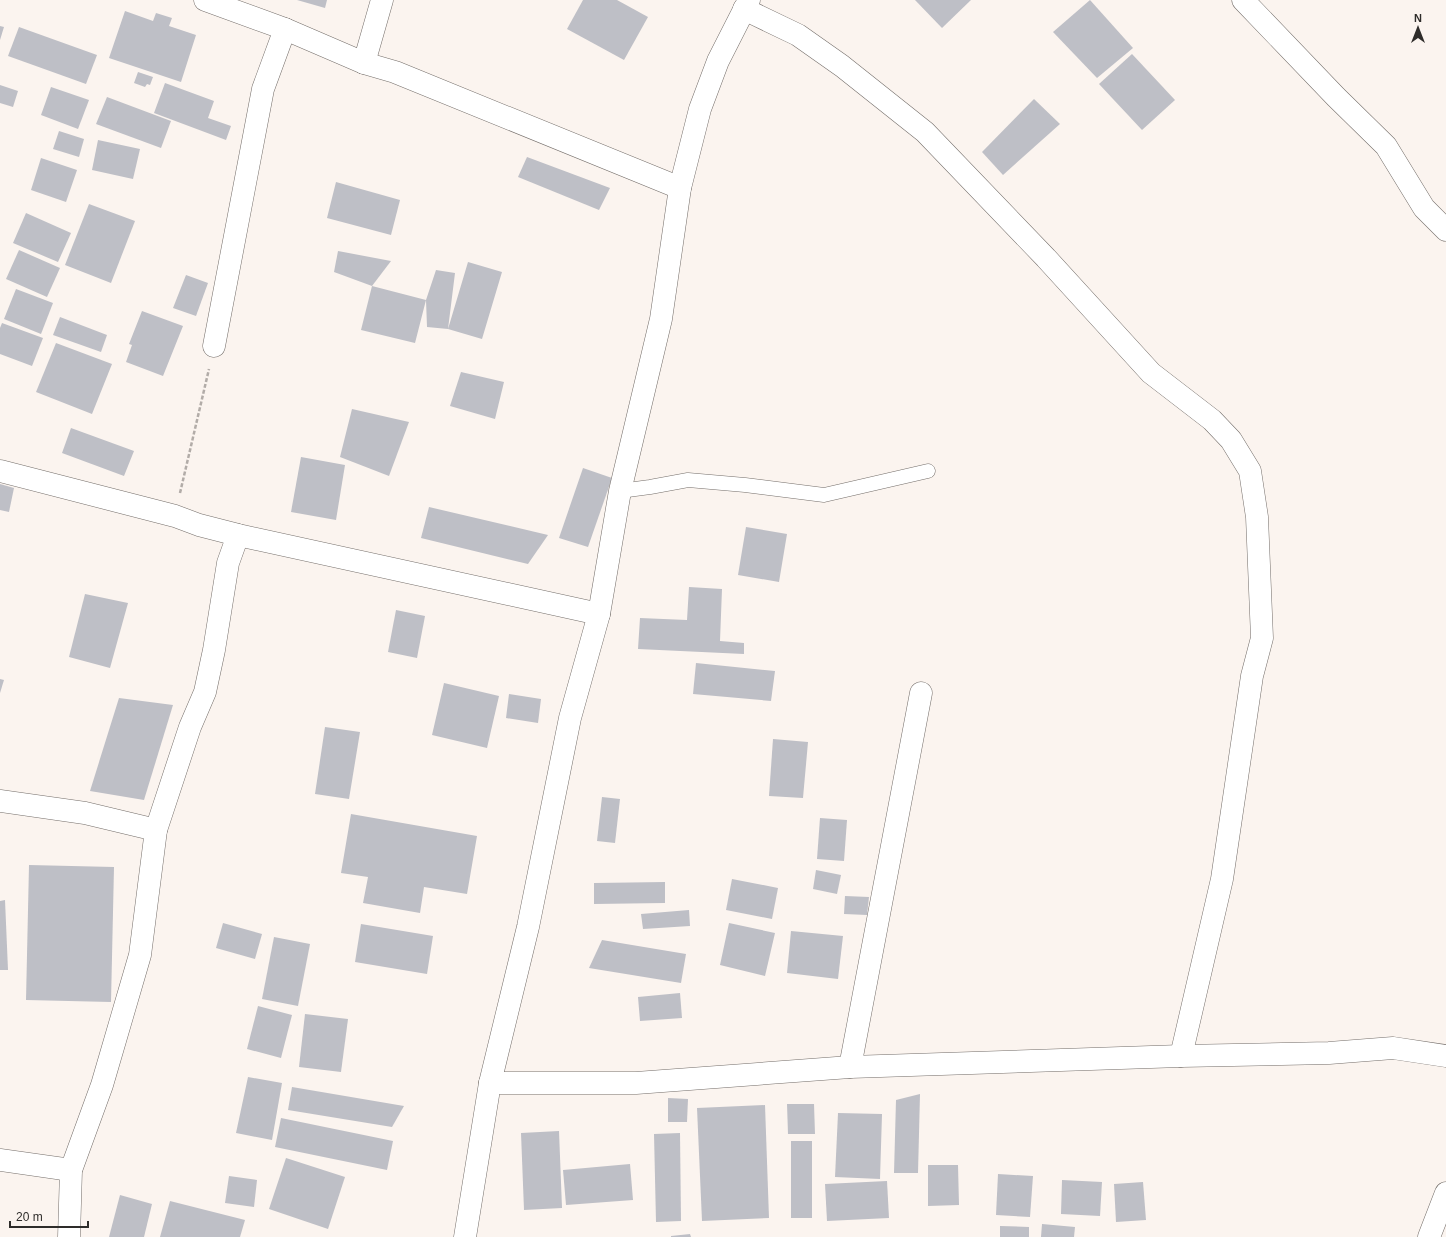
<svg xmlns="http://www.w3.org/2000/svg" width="1446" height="1237" viewBox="0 0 1446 1237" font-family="Arial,sans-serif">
	<rect width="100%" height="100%" fill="#fbf4ef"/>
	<!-- building -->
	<g fill="#bebfc6">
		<polygon points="297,0 327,0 325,8"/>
		<polygon points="583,0 617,0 648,17 624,60 567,29"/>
		<polygon points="915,0 971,0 942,28"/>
		<polygon points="1090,0 1133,48 1097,78 1053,32"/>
		<polygon points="125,11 153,21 156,13 172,18 169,26 196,35 181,82 109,58"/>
		<polygon points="0,26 4,27 0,40"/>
		<polygon points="19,27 97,55 86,84 8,56"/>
		<polygon points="1132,54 1175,100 1142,130 1099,84"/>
		<polygon points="138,72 153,77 150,85 147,84 145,87 134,83"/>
		<polygon points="165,83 214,101 208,118 231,126 226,140 154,113"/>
		<polygon points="0,85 18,91 13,107 0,103"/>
		<polygon points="51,87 89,100 78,129 41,115"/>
		<polygon points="107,97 171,121 161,148 96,124"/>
		<polygon points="1034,99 1060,124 1003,175 982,152"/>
		<polygon points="59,131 84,139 79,157 53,149"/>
		<polygon points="98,140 140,149 133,179 92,170"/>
		<polygon points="527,157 610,188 599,210 518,177"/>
		<polygon points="41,158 77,170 66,202 31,190"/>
		<polygon points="336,182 400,200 391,235 327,218"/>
		<polygon points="89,204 135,221 111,283 65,265"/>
		<polygon points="26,213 71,233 58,262 13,243"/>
		<polygon points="19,250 60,268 47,297 6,279"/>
		<polygon points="338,251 391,261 372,286 334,272"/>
		<polygon points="468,262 502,272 482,339 448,329 427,327 426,300 415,343 361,330 372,286 426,300 436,270 455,273 448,329"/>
		<polygon points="186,275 208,283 196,316 173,308"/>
		<polygon points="16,289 53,303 41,334 4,319"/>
		<polygon points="142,311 183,326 163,376 126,362 132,345 129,344"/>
		<polygon points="60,317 107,335 101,352 53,335"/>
		<polygon points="2,323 43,338 32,366 0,354 0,328"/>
		<polygon points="56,343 112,364 92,414 36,392"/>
		<polygon points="461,372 504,382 495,419 450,406"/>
		<polygon points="352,409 409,422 389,476 340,457"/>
		<polygon points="71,428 134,451 124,476 62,453"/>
		<polygon points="301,457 345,465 336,520 291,512"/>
		<polygon points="583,468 612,478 588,547 559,538"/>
		<polygon points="0,484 14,488 9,512 0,510"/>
		<polygon points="429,507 548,535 528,564 421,538"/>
		<polygon points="746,527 787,534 779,582 738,575"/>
		<polygon points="689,587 722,589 720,641 744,643 744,654 638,649 640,618 687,620"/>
		<polygon points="85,594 128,603 110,668 69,657"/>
		<polygon points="396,610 425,616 417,658 388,652"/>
		<polygon points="696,663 775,671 771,701 693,694"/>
		<polygon points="0,679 4,680 0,693"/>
		<polygon points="444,683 499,696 487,748 432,735"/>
		<polygon points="509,694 541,699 538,723 506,718"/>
		<polygon points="119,698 173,705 144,800 90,791"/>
		<polygon points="325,727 360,732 349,799 315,794"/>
		<polygon points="773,739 808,742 803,798 769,796"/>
		<polygon points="602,797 620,799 615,843 597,841"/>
		<polygon points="351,814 477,836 467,894 424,887 420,913 363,903 368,877 341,873"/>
		<polygon points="820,818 847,820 844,861 817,859"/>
		<polygon points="29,865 114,867 111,1002 26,1000"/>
		<polygon points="816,870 841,875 837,894 813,889"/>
		<polygon points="732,879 778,888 772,919 726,910"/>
		<polygon points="665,882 665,903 594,904 594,883"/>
		<polygon points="845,896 869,897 867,915 844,914"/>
		<polygon points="5,900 8,970 0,970 0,901"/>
		<polygon points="689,910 690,926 643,929 641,914"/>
		<polygon points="223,923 262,934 255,959 216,948"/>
		<polygon points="729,923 775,933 765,976 720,965"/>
		<polygon points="361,924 433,936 427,974 355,962"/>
		<polygon points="791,931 843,936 838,979 787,973"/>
		<polygon points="274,937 310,944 298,1006 262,999"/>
		<polygon points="602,940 686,954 681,983 589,968"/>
		<polygon points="680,993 682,1018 640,1021 638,997"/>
		<polygon points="258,1006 292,1015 281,1058 247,1049"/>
		<polygon points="305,1014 348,1019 341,1072 299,1067"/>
		<polygon points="248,1077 282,1083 272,1140 236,1133"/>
		<polygon points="292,1087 404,1106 392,1127 288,1110"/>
		<polygon points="920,1094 918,1173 894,1173 896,1100"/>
		<polygon points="668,1098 688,1099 687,1122 668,1122"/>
		<polygon points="787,1104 814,1104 815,1134 788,1134"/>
		<polygon points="765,1105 769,1218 702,1221 697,1108"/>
		<polygon points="838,1113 882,1114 880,1179 835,1177"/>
		<polygon points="281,1118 393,1141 387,1170 275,1147"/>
		<polygon points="559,1131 562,1208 524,1210 521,1133"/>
		<polygon points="680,1133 681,1221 656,1222 654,1134"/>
		<rect x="791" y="1141" width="21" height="77"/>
		<polygon points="286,1158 345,1177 328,1229 269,1209"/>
		<polygon points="630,1164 633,1200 566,1205 563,1170"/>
		<polygon points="928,1165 958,1165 959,1205 928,1206"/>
		<polygon points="998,1174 1033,1176 1030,1217 996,1215"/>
		<polygon points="229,1176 257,1180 254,1207 225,1203"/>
		<polygon points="1062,1180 1102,1182 1100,1216 1061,1214"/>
		<polygon points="887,1181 889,1218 827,1221 825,1184"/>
		<polygon points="1143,1182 1146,1220 1116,1222 1114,1184"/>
		<polygon points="120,1195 152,1204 144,1237 109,1237"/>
		<polygon points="170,1201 245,1220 240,1237 160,1237"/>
		<polygon points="1042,1224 1075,1227 1074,1237 1041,1237"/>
		<polygon points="1000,1226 1029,1227 1029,1237 1000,1237"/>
		<polygon points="690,1234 691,1237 671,1237 671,1236"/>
	</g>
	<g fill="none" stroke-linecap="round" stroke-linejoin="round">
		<defs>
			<polyline id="service" points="620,491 650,487 688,480 745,485 824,495 928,471"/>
			<g id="minor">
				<polyline points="205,0 285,29 364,63 395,72 680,188"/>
				<polyline points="1243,0 1336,97 1386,146 1424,208 1446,230"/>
				<polyline points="744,9 798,35 842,66 925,132 1046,258 1151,373 1212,420 1231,440 1250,471 1257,517 1262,638 1252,676 1222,879 1181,1056"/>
				<polyline points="364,63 382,0"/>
				<polyline points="214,346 263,89 285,29"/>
				<polyline points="0,471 175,516 199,525 238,535 599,614"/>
				<polyline points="0,801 85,813 156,830 190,727 205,692 214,650 228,563 238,535"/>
				<polyline points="850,1067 921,693"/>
				<polyline points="490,1083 636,1083 850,1067 1181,1056 1329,1053 1393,1048 1446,1056"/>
				<polyline points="0,1160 71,1170"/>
				<polyline points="69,1237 71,1170 102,1085 140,955 156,830"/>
				<polyline points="465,1237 490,1083 528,927 570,718 599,614 620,491 661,319 680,188 700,109 718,61 749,0"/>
				<polyline points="1429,1237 1446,1193"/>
			</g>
		</defs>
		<!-- service casing -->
		<use href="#service" stroke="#746e6a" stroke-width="15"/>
		<!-- minor casing -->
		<use href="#minor" stroke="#746e6a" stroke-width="23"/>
		<!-- path -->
		<polyline stroke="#b2aca8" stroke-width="2.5" stroke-dasharray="4 2" stroke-linecap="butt" points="180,493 209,369"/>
		<!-- service -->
		<use href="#service" stroke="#fff" stroke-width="14"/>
		<!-- minor -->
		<use href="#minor" stroke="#fff" stroke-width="22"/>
	</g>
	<!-- north arrow -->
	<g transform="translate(1418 28)" stroke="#fbf4ef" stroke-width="3" paint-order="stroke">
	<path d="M0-3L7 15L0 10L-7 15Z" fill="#2e2c2a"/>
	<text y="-6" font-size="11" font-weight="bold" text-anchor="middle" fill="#2e2c2a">N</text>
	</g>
	<!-- scale -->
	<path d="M10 1221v6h78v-6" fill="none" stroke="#2e2c2a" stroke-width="2"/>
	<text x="16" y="1221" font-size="12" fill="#2e2c2a" stroke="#fbf4ef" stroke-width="3" paint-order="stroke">20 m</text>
</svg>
